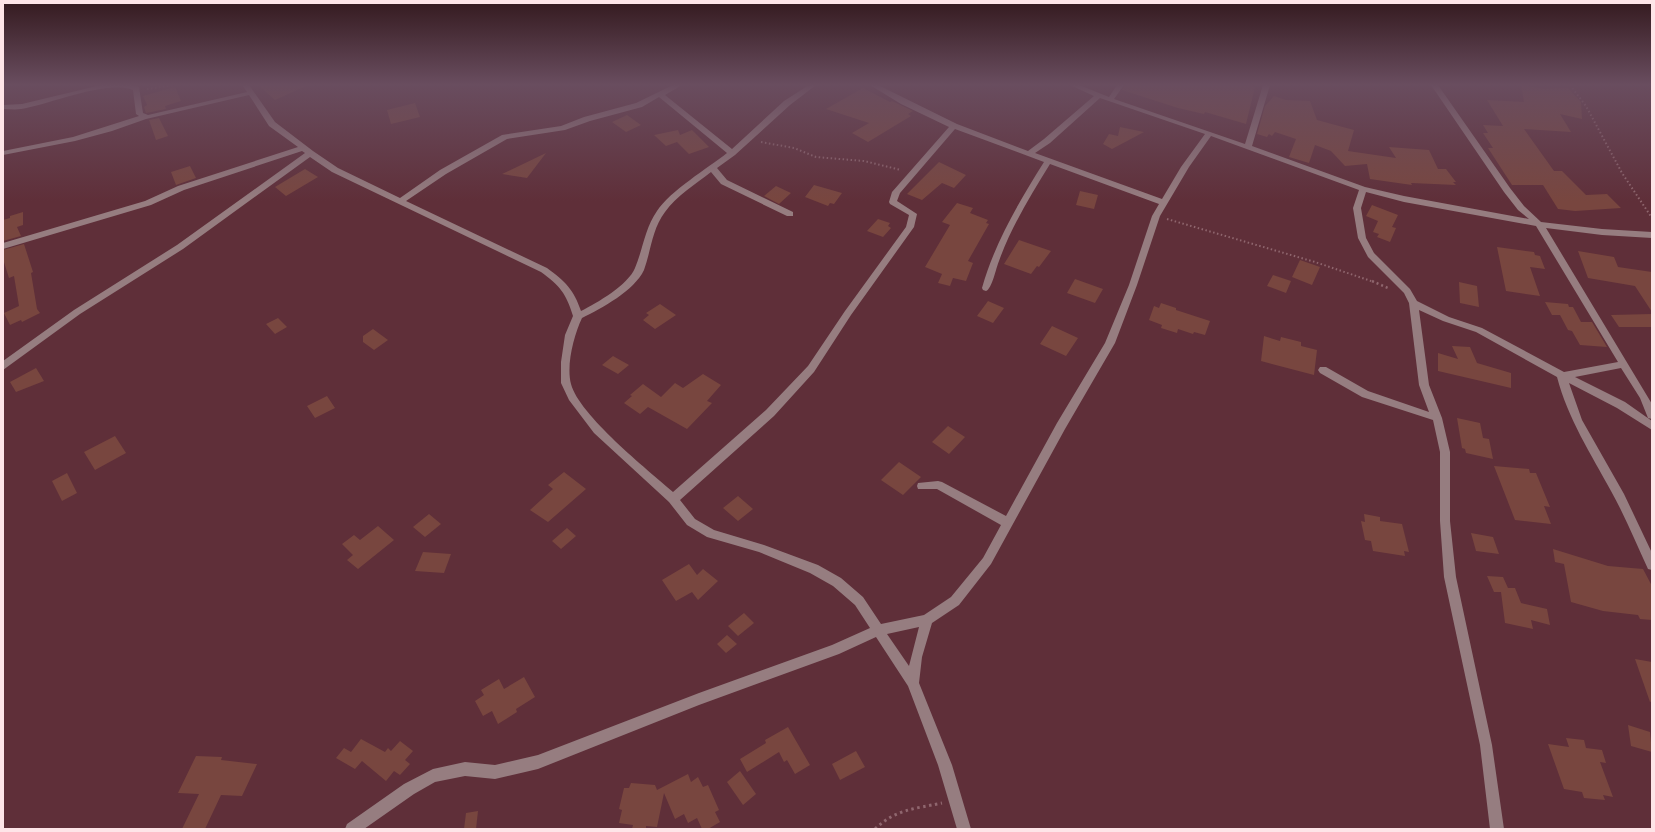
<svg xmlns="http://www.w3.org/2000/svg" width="1655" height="832" viewBox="0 0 1655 832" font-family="'Asap Condensed',sans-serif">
	<rect width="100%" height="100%" fill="#5f2f39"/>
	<!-- building -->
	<g fill="#78463f">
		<polygon points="258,85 308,85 275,100"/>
		<polygon points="1125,85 1246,85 1255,87 1246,124 1205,112 1204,114 1178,108 1122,90"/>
		<polygon points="1521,85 1544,89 1568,88 1581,102 1582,119 1560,114 1571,132 1524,129 1554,171 1562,171 1586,195 1607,194 1621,208 1575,211 1558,209 1543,185 1512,185 1488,148 1493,148 1483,133 1488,133 1483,125 1503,126 1487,100 1524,102"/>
		<polygon points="175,87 181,101 165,106 166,109 146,113 144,107 147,105 143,96"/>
		<polygon points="863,88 890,102 892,101 913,111 908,114 911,116 868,142 852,133 869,123 826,109"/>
		<polygon points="1274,96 1286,100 1310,101 1317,120 1354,130 1348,151 1396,158 1389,147 1429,150 1438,169 1446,169 1456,182 1453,182 1456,185 1411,183 1412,185 1370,179 1367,164 1345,166 1331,151 1315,145 1309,163 1289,157 1296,139 1275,132 1272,136 1269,134 1267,137 1257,134 1265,106"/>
		<polygon points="415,103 420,117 391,124 387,110"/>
		<polygon points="627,115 641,125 626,132 612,122"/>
		<polygon points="159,118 168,136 156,140 149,120"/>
		<polygon points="1120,127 1144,132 1112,149 1103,144 1109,134 1118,136"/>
		<polygon points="678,130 680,135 692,130 709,147 689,154 677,142 666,146 654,135"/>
		<polygon points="546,153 527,178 502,174"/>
		<polygon points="939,162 966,175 954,188 942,183 922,200 907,194"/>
		<polygon points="190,166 196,178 176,185 171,172"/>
		<polygon points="305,169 318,177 286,196 275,187"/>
		<polygon points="814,185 842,193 834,204 830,203 828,206 805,197"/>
		<polygon points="776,186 791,193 779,204 764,196"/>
		<polygon points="1080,191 1098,195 1094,209 1076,205"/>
		<polygon points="957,203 973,208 970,213 988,220 986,223 989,224 968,261 973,263 966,281 953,278 950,286 938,283 942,274 925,267 950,225 942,222"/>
		<polygon points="1372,205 1398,215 1392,227 1396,228 1390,242 1377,237 1379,234 1373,232 1378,221 1366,216"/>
		<polygon points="23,212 23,225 17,227 21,236 3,241 3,220 10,218 10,216"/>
		<polygon points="878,219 890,223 888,226 891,228 883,237 867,231"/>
		<polygon points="1019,240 1051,251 1039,267 1037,266 1031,274 1004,264"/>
		<polygon points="24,244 33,272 31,273 37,309 40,313 22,322 21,320 10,325 4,313 19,306 14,276 9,278 3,259 3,250"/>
		<polygon points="1497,247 1534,252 1535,255 1540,256 1545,269 1530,267 1540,296 1506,291"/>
		<polygon points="1578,251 1614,257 1618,267 1652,272 1652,312 1635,286 1588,278"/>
		<polygon points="1300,260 1320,267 1312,285 1292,277"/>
		<polygon points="1273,275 1291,281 1286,293 1267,286"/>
		<polygon points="1075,279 1103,289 1095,303 1067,293"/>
		<polygon points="1459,282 1477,286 1479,307 1460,303"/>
		<polygon points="988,301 1004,308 993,323 977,316"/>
		<polygon points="1545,302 1568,304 1569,307 1573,307 1581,322 1592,322 1607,347 1580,345 1572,331 1568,330 1560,315 1552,315"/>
		<polygon points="1161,303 1176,308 1176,310 1210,321 1205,335 1194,332 1193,334 1178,329 1177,333 1161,328 1162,325 1149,320 1154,306 1159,308"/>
		<polygon points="660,304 676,315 655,329 643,320 649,315 646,313"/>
		<polygon points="1652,314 1652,327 1619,327 1611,315"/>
		<polygon points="278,318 287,327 275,334 266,324"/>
		<polygon points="1052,326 1078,338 1066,356 1040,344"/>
		<polygon points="373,329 388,340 374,350 363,342 363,336"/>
		<polygon points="1264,336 1280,341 1281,337 1301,342 1301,346 1317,350 1314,375 1261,361"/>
		<polygon points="1452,346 1470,347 1477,363 1511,373 1511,388 1438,371 1438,353 1458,359"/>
		<polygon points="613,356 629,365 618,374 602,365"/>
		<polygon points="36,368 44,381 16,392 10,382"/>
		<polygon points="703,374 721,385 707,401 712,403 687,429 648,407 640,414 624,403 632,396 630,395 643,384 661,397 675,383 683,388"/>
		<polygon points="327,396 335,408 315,418 307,406"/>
		<polygon points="1457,418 1480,423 1483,438 1489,439 1493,459 1466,453 1465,449 1462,448"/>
		<polygon points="948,426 965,437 949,454 932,442"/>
		<polygon points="115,436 126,453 95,470 84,452"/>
		<polygon points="899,462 921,477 903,495 881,480"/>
		<polygon points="1494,466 1529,469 1530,473 1536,473 1550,507 1544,506 1551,524 1515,520"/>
		<polygon points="564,472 586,489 548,522 530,510 553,489 548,485"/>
		<polygon points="67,473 77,493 62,501 52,481"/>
		<polygon points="738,496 753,509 738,521 723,508"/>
		<polygon points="429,514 441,524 425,537 413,527"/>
		<polygon points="1364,514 1380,517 1380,521 1402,524 1409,552 1404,551 1405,556 1373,551 1371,541 1365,540 1361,521 1365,522"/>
		<polygon points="378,526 394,540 358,569 347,560 353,555 342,544 354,535 360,540"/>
		<polygon points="567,528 576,536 561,549 552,541"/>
		<polygon points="1471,533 1493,537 1499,554 1476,551"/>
		<polygon points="1553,549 1608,566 1643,569 1652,586 1652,620 1640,619 1638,615 1603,611 1571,602 1564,564 1555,562"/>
		<polygon points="423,552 451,554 444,573 415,571"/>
		<polygon points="689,564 697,575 703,569 718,581 698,600 692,592 676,601 662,580"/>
		<polygon points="1487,576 1503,577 1508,588 1515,588 1521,603 1547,609 1550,625 1531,620 1533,629 1505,623 1501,592 1494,592"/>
		<polygon points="744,613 754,623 738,636 728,626"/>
		<polygon points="727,635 737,644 726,653 717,644"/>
		<polygon points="1635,659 1652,662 1652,701 1650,702"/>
		<polygon points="524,677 535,697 516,709 517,712 498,724 492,711 483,716 475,701 484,695 481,690 499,679 504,689"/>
		<polygon points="1628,725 1650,732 1652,752 1631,746"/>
		<polygon points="788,727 810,765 795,774 787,760 784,762 779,752 747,772 740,759 766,743 765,740"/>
		<polygon points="1566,738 1584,740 1586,748 1602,750 1606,763 1600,762 1613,797 1603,795 1605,800 1584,798 1582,792 1564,789 1548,744 1569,747"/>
		<polygon points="361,739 385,752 388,748 391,751 400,741 413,751 405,760 410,764 400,775 394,771 386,781 362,761 355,769 336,758 344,748 351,752"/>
		<polygon points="856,751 865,767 840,780 832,764"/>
		<polygon points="196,756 222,757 221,760 257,764 242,796 221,795 205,829 182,829 199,794 178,793"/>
		<polygon points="740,771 756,794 743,805 727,782"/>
		<polygon points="688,774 691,782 698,777 703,787 708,785 719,810 715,812 720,822 708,829 702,829 697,818 688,823 684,814 675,819 664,793 657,827 646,826 646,829 632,829 633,825 619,823 622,810 619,809 624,788 629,788 631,783 655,785 657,790"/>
		<polygon points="478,811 476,829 464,829 466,813"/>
	</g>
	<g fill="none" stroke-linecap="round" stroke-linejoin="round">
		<!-- path-far2 -->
		<g stroke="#8f666e" stroke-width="2" stroke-dasharray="1.5 2.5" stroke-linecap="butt">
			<polyline points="1570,85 1586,106 1622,173 1652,218"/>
			<polyline points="147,89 174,85"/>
			<polyline points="761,142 794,148 816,157 864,161 901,170"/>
			<polyline points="1167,219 1315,262 1374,282"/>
		</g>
		<!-- path-far1 -->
		<polyline stroke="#8f666e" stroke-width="2.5" stroke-dasharray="2 3" stroke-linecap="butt" points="1372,281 1388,288"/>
		<!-- path -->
		<path stroke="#8f666e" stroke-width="3" stroke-dasharray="2.5 3.5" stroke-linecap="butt" d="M875,829c21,-20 39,-20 67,-26"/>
		<!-- minor -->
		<path fill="#967d80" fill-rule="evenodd" d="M101,85h32l6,2 4,26 5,2 99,-23 -5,-7h7l26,37 38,29 25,17 62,30 40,-28 62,-35 59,-9 23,-9 52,-14 37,-18h9l-17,10 67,54 52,-48 25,-16h7l-26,20 -55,50 -18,13 10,12 66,32v4h-6l-66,-32 -10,-12c-15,12 -35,24 -46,40 -13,17 -14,39 -21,58 -10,21 -42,38 -62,48 -8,17 -16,47 -11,66 8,31 77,86 102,108l93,-82 42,-44 37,-55 61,-84 3,-12 -19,-11 -1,-2 3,-10 57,-65 -48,-23 -31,-19h8l79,39 71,27 16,-12 50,-43 -24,-11h9l30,12 8,-12h7l-10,14 131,45 18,-59h7l-18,61 113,41 39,9 125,23 -11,-9 -14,-18 -73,-107h7l72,103 14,18 17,16 61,7 50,3v6l-50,-3 -56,-7 106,176v15l-4,-1 -8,-20 -19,-30 -46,9 50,25 27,19v9l-35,-22 -48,-25 13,37 42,74 28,59v17l-4,-1c-12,-26 -23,-53 -37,-78 -20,-37 -43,-72 -54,-114l-81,-45 -33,-11 -24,-11 10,75 13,33 8,34v69l6,56 36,168 12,84h-14l-10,-84 -36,-168 -4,-56v-69l-7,-32 -71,-23 -42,-24 -2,-3 2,-3h6l42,24 61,21 -10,-27 -10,-82 -5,-10 -36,-36 -10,-19 -5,-30 6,-18 -148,-54 -22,31 -29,49 -23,69 -22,58 -50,86 -74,135 -32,41 -27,18 -10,34 -3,26 33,82 19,64h-14l-19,-64 -30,-79 -32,-49 -37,17 -140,51 -161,64 -43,10 -30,-3 -30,6 -21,12 -50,35h-19l2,-5 57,-40 29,-15 32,-7 30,3 43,-10 161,-62 133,-48 38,-17 -15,-23 -22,-19 -23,-13 -51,-21 -52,-15 -20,-12 -18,-23 -75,-69 -25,-33 -8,-17v-21l4,-27 8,-19c-7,-23 -13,-30 -32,-44l-209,-100 -22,-15 -127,92 -103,65 -77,56v-9l71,-51 103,-65 128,-92 -3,-2 -118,39 -33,15 -148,44v-6l142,-42 33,-15 120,-39 -29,-21 -20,-31 -103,24 -34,12 -37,10 -72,14v-4l70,-14 66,-21 -3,-2 -3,-24c-24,-11 -85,15 -112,19 -6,1 -12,0 -18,0v-4l19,-1zM659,97l68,56c-19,15 -57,38 -70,58 -12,17 -14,38 -22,57 -7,17 -38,35 -54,43 -7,-21 -16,-30 -34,-43l-141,-67 40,-27 61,-35 58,-9 25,-9 52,-14zM1100,98l105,36 -24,33 -19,32 -127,-46 15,-10zM955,129l89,33c-25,40 -49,80 -62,126l1,2 3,1c6,-2 10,-23 13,-30 12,-34 32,-66 51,-97l109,40 -7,12 -23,69 -24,58 -48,80 -51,93 -64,-34 -4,-1 -20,2 -1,3 1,3h19l64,36 -18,33 -32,39 -27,18 -43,9 -18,-27 -22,-19 -23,-13 -54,-20 -50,-15 -19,-11 -15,-19 94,-84 40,-44 37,-57 63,-88 3,-13 -20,-13 3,-8zM1366,192l38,10 132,24 82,136 -54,10 -82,-44 -33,-11 -32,-16 -7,-12 -36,-36 -8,-15 -5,-30zM919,627l-10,39 -22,-32z"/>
	</g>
	<!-- sky -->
	<linearGradient id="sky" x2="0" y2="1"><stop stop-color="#341a1f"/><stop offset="0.42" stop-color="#694d5f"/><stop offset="1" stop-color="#694d5f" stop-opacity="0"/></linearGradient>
	<rect width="1655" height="201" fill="url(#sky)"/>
	<!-- border -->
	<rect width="1655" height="832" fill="none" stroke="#fee5e8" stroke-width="8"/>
</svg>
